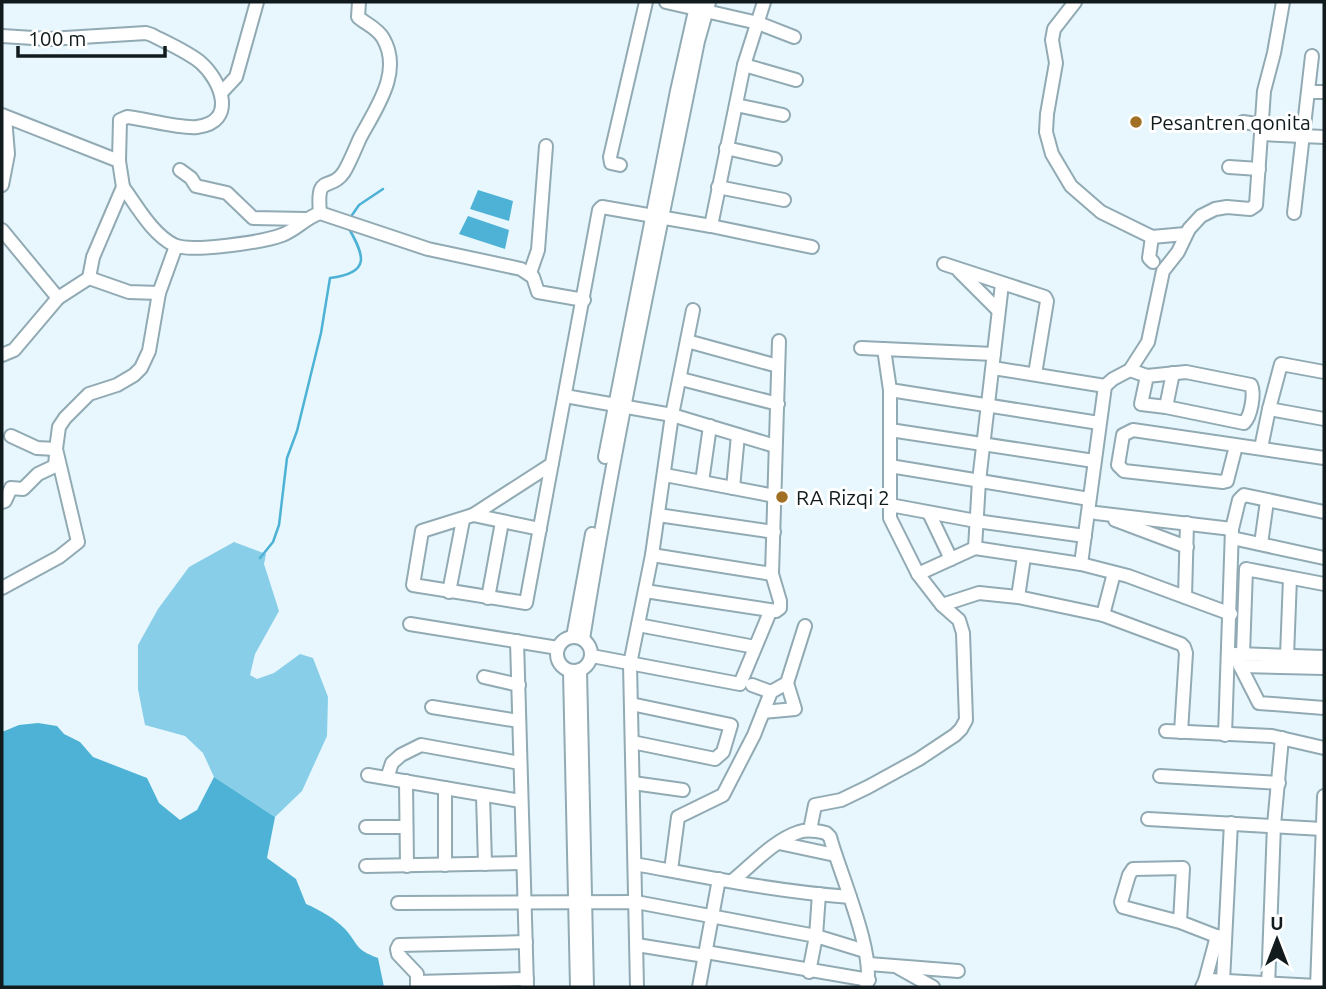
<svg xmlns="http://www.w3.org/2000/svg" width="1326" height="989" viewBox="0 0 1326 989" font-family="Ubuntu,sans-serif">
	<rect width="100%" height="100%" fill="#e7f7fd"/>
	<!-- green -->
	<polygon fill="#88cee9" points="234,542 266,554 264,564 279,611 255,654 250,675 257,679 274,673 300,654 313,658 328,697 327,736 302,791 275,817 214,777 203,753 185,736 145,725 138,689 138,645 158,609 189,567"/>
	<!-- water -->
	<g fill="#4db2d5">
		<polygon points="478,190 513,201 509,221 470,209"/>
		<polygon points="468,216 509,230 505,249 459,234"/>
		<path d="M38,723l19,3 7,8 16,8 13,15 54,21 12,25 21,17 17,-10 17,-33 61,40 -8,41 29,21 10,25c14,6 28,14 39,25 15,17 9,20 33,29l6,29h-382v-255l17,-7z"/>
	</g>
	<g fill="none" stroke-linecap="round" stroke-linejoin="round">
		<!-- stream -->
		<g stroke="#4db2d5" stroke-width="2.5">
			<polyline points="350,218 359,205 383,189"/>
			<path d="M260,558l13,-16 6,-17 8,-67 10,-27 24,-98 9,-55c41,-5 35,-22 18,-51"/>
		</g>
		<defs>
			<g id="minor">
				<polyline points="666,2 758,23 794,37"/>
				<polyline points="1075,2 1054,29 1052,40 1056,63 1047,114 1046,132 1052,154 1071,186 1101,212 1152,237 1185,234"/>
				<path d="M2,36l47,3 97,-6 6,2c15,8 34,16 48,27 21,18 38,60 -3,65 -17,2 -51,-8 -70,-10l-7,3 -1,41 4,26 -30,70 -4,21 -31,20 -44,52 -12,5"/>
				<polyline points="744,65 796,80"/>
				<polyline points="1309,92 1324,92"/>
				<polyline points="221,93 236,77 257,2"/>
				<polyline points="736,105 783,115"/>
				<polyline points="2,115 119,161"/>
				<polyline points="1243,122 1263,125"/>
				<polyline points="1262,134 1324,137"/>
				<polyline points="726,148 775,159"/>
				<polyline points="620,165 611,163 610,157 646,2"/>
				<polyline points="1229,167 1259,169"/>
				<polyline points="180,170 191,178 196,186 227,193 253,218 305,219"/>
				<polyline points="2,185 8,154 5,117"/>
				<path d="M123,187c14,19 29,47 51,58 17,8 89,-3 108,-10 14,-5 23,-17 38,-22l108,36 93,20 12,8 5,15 46,8"/>
				<polyline points="718,187 784,200"/>
				<path d="M320,213c-4,-42 10,-20 24,-41 6,-10 11,-23 16,-34 16,-30 43,-66 23,-100 -6,-10 -17,-14 -25,-21l1,-15"/>
				<polyline points="1294,213 1312,56"/>
				<polyline points="711,226 744,65 764,2"/>
				<polyline points="2,230 58,298"/>
				<polyline points="1152,237 1149,258 1153,262"/>
				<polyline points="944,264 1045,297 1047,301 1035,374"/>
				<polyline points="959,271 998,310"/>
				<polyline points="530,273 538,250 546,146"/>
				<polyline points="89,278 129,292 159,293"/>
				<polyline points="687,341 778,366"/>
				<polyline points="861,348 994,354"/>
				<polyline points="993,368 1105,386 1113,379 1130,370 1148,342 1163,271 1178,252 1189,229 1201,216 1215,209 1227,207 1250,209 1256,205 1264,91 1274,53 1283,2"/>
				<path d="M1130,370l17,6 39,-4 65,13c4,9 0,31 -7,38l-78,-16 -25,-3 6,-28"/>
				<polyline points="681,379 778,404"/>
				<polyline points="890,390 1099,423"/>
				<polyline points="565,396 672,415 775,446"/>
				<polyline points="1166,407 1173,373"/>
				<polyline points="1269,409 1281,364 1324,372"/>
				<polyline points="890,430 1094,461"/>
				<polyline points="11,436 37,448 56,449 59,427 65,418 89,394 117,385 134,375 141,368 149,351 159,293 176,246"/>
				<polyline points="1236,446 1227,481 1223,482 1124,471 1118,465 1123,435 1133,430 1324,458"/>
				<polyline points="1261,448 1269,409 1324,419"/>
				<polyline points="605,457 677,91 697,2"/>
				<polyline points="552,464 473,515 422,531 413,585 526,603 599,210 602,207 711,226 812,247"/>
				<polyline points="890,466 1089,499"/>
				<polyline points="665,475 775,496"/>
				<polyline points="702,482 710,426"/>
				<polyline points="733,488 738,435"/>
				<polyline points="2,502 5,501 11,488 23,489 38,474 55,466 56,454"/>
				<polyline points="890,505 976,521 1085,536"/>
				<polyline points="929,513 951,559"/>
				<polyline points="1096,513 1232,529"/>
				<polyline points="473,515 540,529"/>
				<polyline points="658,515 774,532"/>
				<polyline points="1115,520 1187,547"/>
				<polyline points="1232,538 1324,558"/>
				<polyline points="1261,544 1267,501"/>
				<polyline points="975,548 1081,564 1128,576 1231,614"/>
				<polyline points="652,555 772,574 779,341"/>
				<polyline points="1081,564 1105,386"/>
				<polyline points="918,574 975,548 979,481 1002,284"/>
				<polyline points="2,588 59,557 78,542 56,449"/>
				<polyline points="645,591 776,611 780,608 780,601 772,574"/>
				<polyline points="449,592 463,520"/>
				<polyline points="1018,597 1024,557"/>
				<polyline points="1185,597 1187,523"/>
				<polyline points="488,598 502,522"/>
				<polyline points="942,605 979,593 1018,597 1103,615 1181,644 1184,647 1186,653 1181,732"/>
				<polyline points="1103,615 1114,573"/>
				<polyline points="410,624 558,648"/>
				<polyline points="638,625 755,647"/>
				<circle cx="574" cy="654" r="17"/>
				<polyline points="573,637 592,534"/>
				<path d="M583,639c32,-201 75,-399 115,-598l11,-39"/>
				<polyline points="517,641 527,987"/>
				<polyline points="1234,654 1259,703 1324,708"/>
				<polyline points="1237,654 1324,657"/>
				<polyline points="1243,654 1246,569 1324,584"/>
				<polyline points="592,656 740,684 770,612"/>
				<polyline points="1287,656 1290,578"/>
				<polyline points="1240,666 1324,668"/>
				<polyline points="580,670 587,987"/>
				<polyline points="570,671 577,987"/>
				<polyline points="484,677 519,685"/>
				<polyline points="752,685 771,692"/>
				<polyline points="631,704 731,725 723,752 715,759 632,742"/>
				<polyline points="432,707 519,721"/>
				<polyline points="763,712 795,709 787,683"/>
				<polyline points="1166,731 1272,736 1324,748"/>
				<polyline points="1225,735 1232,529 1239,500 1244,495 1324,512"/>
				<polyline points="368,775 521,801"/>
				<polyline points="1160,776 1279,783"/>
				<polyline points="387,778 392,763 401,755 421,745 520,763"/>
				<polyline points="406,781 407,866"/>
				<polyline points="633,783 683,790"/>
				<polyline points="445,788 445,865"/>
				<polyline points="483,795 485,864"/>
				<polyline points="1148,819 1322,829"/>
				<polyline points="366,827 406,827"/>
				<polyline points="810,830 815,805 841,800 868,787 919,759 955,735 961,729 966,720 963,633 959,620 942,605 918,574 890,518 890,390 884,349"/>
				<polyline points="779,843 835,855"/>
				<path d="M635,864c71,13 143,28 215,33"/>
				<polyline points="366,866 523,863"/>
				<polyline points="671,870 678,817 723,795 754,735 771,692 787,683 805,626"/>
				<path d="M732,881c20,-16 42,-41 67,-49 8,-3 19,-1 27,1l4,4c9,34 47,120 36,150"/>
				<polyline points="819,894 816,936 865,951"/>
				<polyline points="398,903 636,902 816,936 809,972"/>
				<polyline points="1180,922 1183,868 1133,869 1129,875 1121,902 1123,907 1180,922 1224,939"/>
				<polyline points="637,945 705,956"/>
				<polyline points="706,952 869,980"/>
				<polyline points="869,964 958,971"/>
				<polyline points="899,968 933,987"/>
				<polyline points="1205,981 1217,936"/>
				<polyline points="1223,981 1231,823"/>
				<polyline points="417,982 527,979"/>
				<polyline points="417,987 417,974 398,954 397,949 399,945 526,942"/>
				<polyline points="637,987 630,664 652,555 672,415 693,310"/>
				<polyline points="699,987 719,879"/>
				<polyline points="1202,987 1205,981 1209,980 1317,986"/>
				<polyline points="1268,987 1274,825 1282,738"/>
				<polyline points="1317,987 1324,796"/>
			</g>
		</defs>
		<!-- minor casing -->
		<use href="#minor" stroke="#91aab4" stroke-width="16"/>
		<!-- minor -->
		<use href="#minor" stroke="#fff" stroke-width="12"/>
	</g>
	<!-- markers -->
	<g fill="#a17025" stroke="#fff" stroke-width="2.5">
		<circle cx="1136" cy="122" r="7"/>
		<circle cx="782" cy="497" r="7"/>
	</g>
	<g text-anchor="middle" dominant-baseline="central" stroke-width="6" stroke-linejoin="round" paint-order="stroke">
		<!-- poi labels -->
		<g font-size="21" fill="#111b1e" stroke="#fff" text-anchor="start">
			<text x="1150" y="122">Pesantren qonita</text>
			<text x="796" y="497">RA Rizqi 2</text>
		</g>
	</g>
	<!-- border -->
	<rect width="1326" height="989" fill="none" stroke="#111b1e" stroke-width="7"/>
	<!-- north arrow -->
	<g transform="translate(1277 940)" stroke="#ffffff" stroke-width="5" paint-order="stroke">
	<path d="M0-5L12 26L0 18L-12 26Z" fill="#111b1e"/>
	<text y="-10" font-size="19" font-weight="bold" text-anchor="middle" fill="#111b1e">U</text>
	</g>
	<!-- scale -->
	<path d="M18 46v10h147v-10" fill="none" stroke="#111b1e" stroke-width="3.5"/>
	<text x="28" y="46" font-size="21" fill="#111b1e" stroke="#ffffff" stroke-width="5" paint-order="stroke">100 m</text>
</svg>
